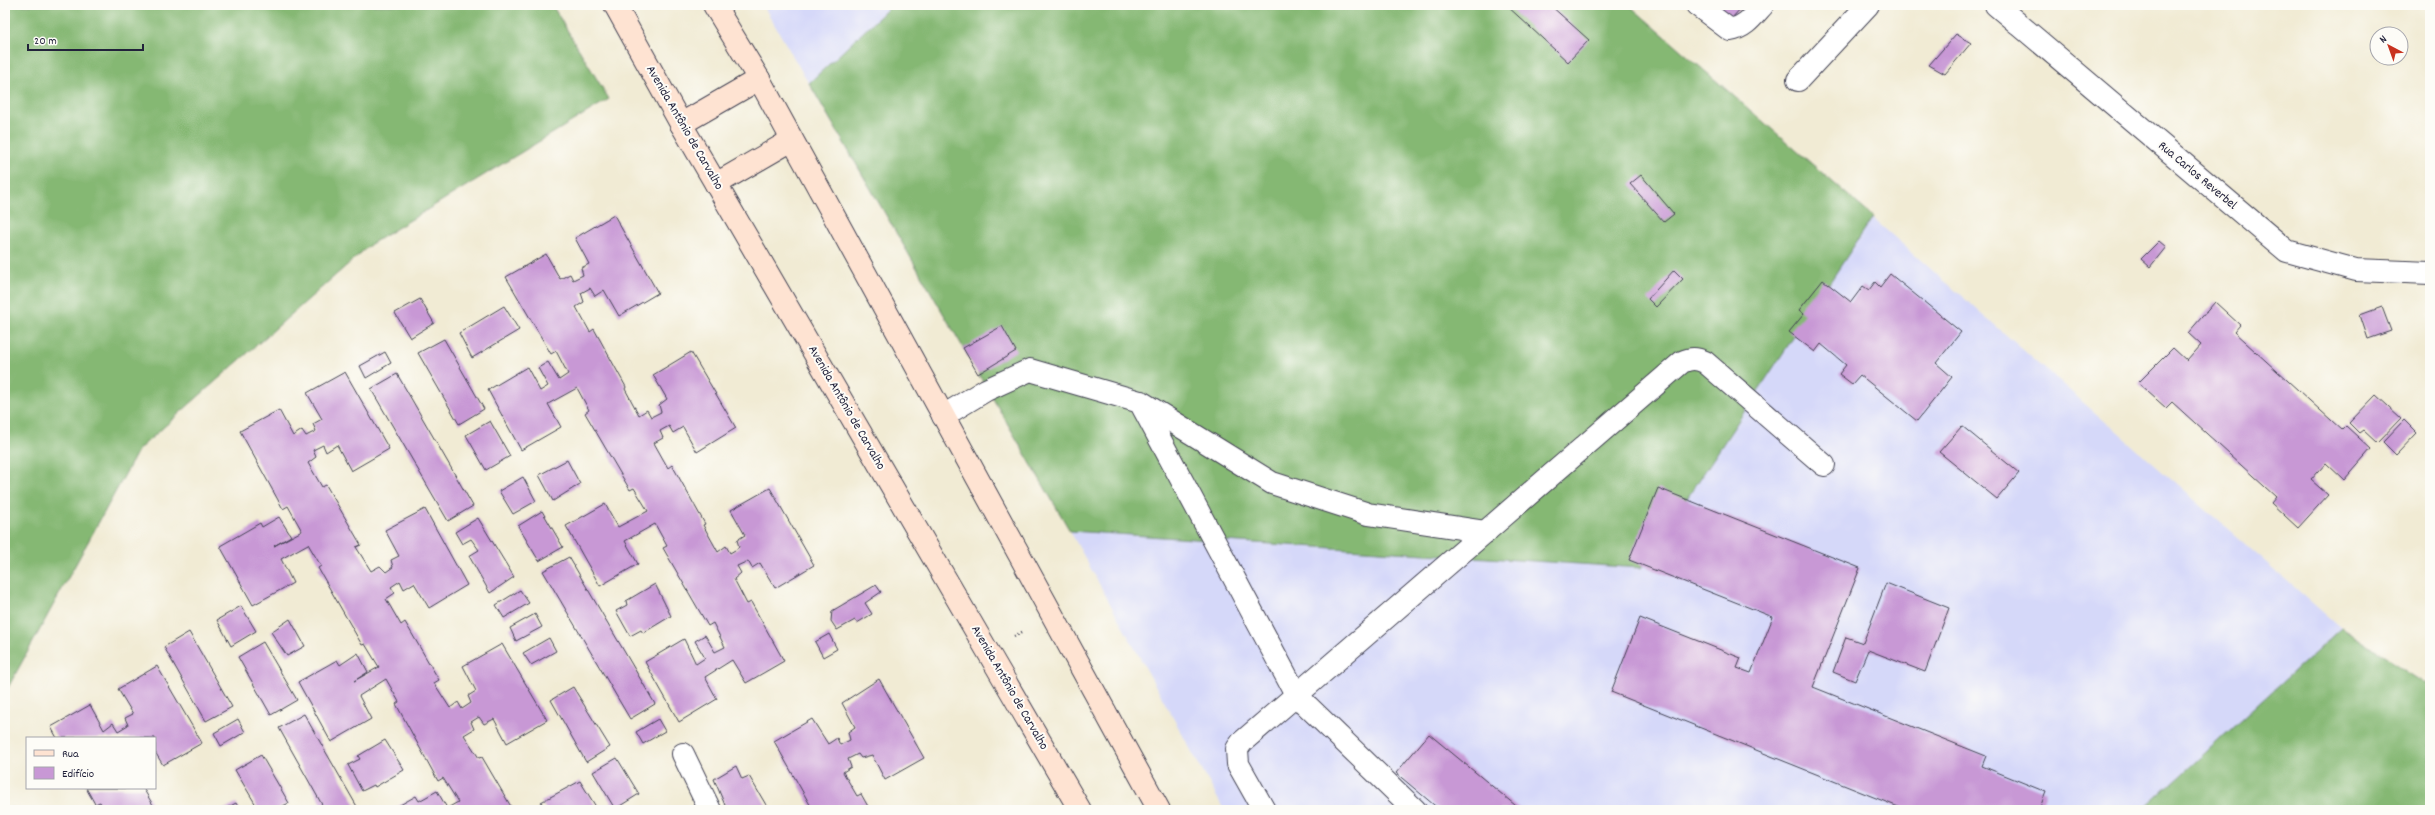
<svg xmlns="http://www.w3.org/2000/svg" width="2435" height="815" viewBox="0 0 2435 815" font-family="Dekko,sans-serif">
	<rect width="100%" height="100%" fill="#fdfcf7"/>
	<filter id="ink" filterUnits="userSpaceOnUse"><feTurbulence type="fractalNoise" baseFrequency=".025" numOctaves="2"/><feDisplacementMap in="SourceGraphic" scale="8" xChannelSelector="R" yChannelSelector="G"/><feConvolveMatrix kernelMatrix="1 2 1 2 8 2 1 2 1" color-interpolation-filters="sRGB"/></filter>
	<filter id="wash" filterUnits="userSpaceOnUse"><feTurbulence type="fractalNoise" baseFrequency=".012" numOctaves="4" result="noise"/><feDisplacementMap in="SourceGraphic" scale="16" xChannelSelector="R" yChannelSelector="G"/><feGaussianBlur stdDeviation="0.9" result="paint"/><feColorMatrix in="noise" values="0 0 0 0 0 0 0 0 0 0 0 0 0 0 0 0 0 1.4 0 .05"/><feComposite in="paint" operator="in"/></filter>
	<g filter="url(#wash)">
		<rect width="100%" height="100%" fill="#f1ebd4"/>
		<!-- built -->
		<polygon fill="#d5d8f9" points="763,5 1629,5 2341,628 2430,686 2430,810 1224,810 1070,531"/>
		<!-- forest -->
		<g fill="#85b873" stroke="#546d57">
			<polygon points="5,5 552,5 609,99 371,244 139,449 5,693"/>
			<polygon points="892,5 1629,5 1873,217 1641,568 1070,531 809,83"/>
			<polygon points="2341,628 2430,686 2430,810 2143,810"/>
		</g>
		<g id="blocks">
			<!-- building -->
			<g fill="#c898d5">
				<polygon points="1506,5 1550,5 1589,40 1568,62"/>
				<polygon points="1712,5 1744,5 1729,21"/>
				<polygon points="1956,34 1971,43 1945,74 1929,65"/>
				<polygon points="1641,175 1674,214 1664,222 1630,184"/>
				<polygon points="614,215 658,293 619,316 604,290 595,296 590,288 581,293 584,302 576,307 590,332 594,329 626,387 625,389 639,415 647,410 651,417 661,412 659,405 667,399 653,375 691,352 736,428 697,452 683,427 673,433 669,426 660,431 663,438 654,443 668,468 672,465 705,524 703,525 718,552 726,546 730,553 735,550 739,547 737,540 745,535 731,510 770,488 814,565 775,588 760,563 752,568 748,561 737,566 741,573 734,579 747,604 751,602 784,661 746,683 732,660 705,677 717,699 679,722 645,662 684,639 696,664 705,658 695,641 705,635 715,652 725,647 713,623 708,626 663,548 667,546 655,524 625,541 638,564 600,586 566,526 605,504 618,527 648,511 634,488 630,490 585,413 589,410 577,388 548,404 561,427 521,450 488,390 527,367 540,391 548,386 538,368 548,362 559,380 568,374 556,351 551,354 506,277 546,254 560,279 570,274 573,280 583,275 581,268 589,264 575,238"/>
				<polygon points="2159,241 2166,247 2150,267 2141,259"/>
				<polygon points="1674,270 1683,279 1656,307 1648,299"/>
				<polygon points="1890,274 1961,332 1936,363 1952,377 1917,421 1860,375 1852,384 1839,374 1846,365 1821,344 1815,352 1789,332 1804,314 1799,310 1823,280 1851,302 1863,286 1869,290 1875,282 1880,287"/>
				<polygon points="420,299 434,323 410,338 395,313"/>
				<polygon points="2215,302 2240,325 2234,332 2342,430 2346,426 2371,449 2344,480 2326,463 2311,480 2328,495 2298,528 2271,503 2276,497 2172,402 2166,408 2138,383 2173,348 2187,361 2201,345 2188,333"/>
				<polygon points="504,306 519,330 472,358 459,333"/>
				<polygon points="2382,307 2391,331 2368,339 2360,315"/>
				<polygon points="1002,326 1016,351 978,374 963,348"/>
				<polygon points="444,339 484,409 459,424 418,353"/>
				<polygon points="385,352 391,363 366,378 360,366"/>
				<polygon points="345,372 389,449 351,471 337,445 326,452 323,445 313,450 316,457 308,463 322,487 326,485 361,545 356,547 371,571 380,566 386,572 393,567 391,560 399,556 385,530 425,509 467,585 429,608 414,583 404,589 400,581 391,587 395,593 386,599 401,625 405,622 439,680 434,683 450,708 458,702 462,709 471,703 468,696 476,691 463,666 502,644 547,720 507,743 494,719 484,724 479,717 471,722 474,729 464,735 479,758 482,757 513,810 444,810 458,802 443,778 438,781 396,704 399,702 386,679 359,696 371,719 331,742 298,682 337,660 340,665 358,653 368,672 354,681 379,667 365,644 362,645 318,568 321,566 308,544 281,559 293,583 253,605 220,546 260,523 262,527 279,517 291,536 274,546 302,531 288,506 283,509 240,431 279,410 293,436 302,430 306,436 316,431 313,424 322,419 307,393"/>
				<polygon points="397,374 473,506 448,521 371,389"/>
				<polygon points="2376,395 2401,418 2377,443 2363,430 2359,433 2349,423"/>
				<polygon points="2404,420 2417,433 2396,455 2383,442"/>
				<polygon points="490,421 510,456 486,470 466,435"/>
				<polygon points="1962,426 2019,473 1997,499 1939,452"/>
				<polygon points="567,460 580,484 553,501 539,475"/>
				<polygon points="523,477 536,501 513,514 499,491"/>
				<polygon points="1658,488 1860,568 1813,687 1986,756 1982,766 2046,792 2039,810 1906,810 1611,692 1640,618 1741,658 1737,668 1751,673 1773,617 1629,560"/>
				<polygon points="542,511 563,547 539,561 518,526"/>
				<polygon points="478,518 514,577 490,593 469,556 479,550 471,539 462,544 455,532"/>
				<polygon points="569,557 655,704 630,719 543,571"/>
				<polygon points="1886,583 1949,608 1925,672 1868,650 1855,681 1833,672 1846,637 1863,643"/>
				<polygon points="655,584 671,616 643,633 641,630 630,636 616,611 627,605 626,601"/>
				<polygon points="876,585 881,592 865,603 872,614 857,623 855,620 837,630 831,621 832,611"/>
				<polygon points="520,590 529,603 504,618 496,605"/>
				<polygon points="241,606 256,631 231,646 217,620"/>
				<polygon points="535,614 542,627 516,641 510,628"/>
				<polygon points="290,619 305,646 287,656 271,632"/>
				<polygon points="189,632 232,707 206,721 164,647"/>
				<polygon points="829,634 837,649 823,657 815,642"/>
				<polygon points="549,638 556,651 531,665 523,653"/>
				<polygon points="263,642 297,700 271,715 238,657"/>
				<polygon points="157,666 202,743 163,765 155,752 155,738 57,738 51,727 90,705 104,730 113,723 118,731 128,725 125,718 133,714 118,689"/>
				<polygon points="879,679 924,758 885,780 872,755 861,758 858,754 848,759 851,767 843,772 857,796 861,794 870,810 813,810 774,741 812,719 828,744 837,738 840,745 850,740 848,732 855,727 842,703"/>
				<polygon points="573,687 610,747 586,762 551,700"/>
				<polygon points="304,714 359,810 325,810 279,728"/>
				<polygon points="238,719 245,732 221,746 214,733"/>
				<polygon points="658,719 665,731 643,744 636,732"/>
				<polygon points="1429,734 1521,810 1440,810 1396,773"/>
				<polygon points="385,740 404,770 375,787 374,785 362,791 348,765 360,759 358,756"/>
				<polygon points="261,755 289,803 275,810 259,810 235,770"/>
				<polygon points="617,758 639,794 615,809 593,772"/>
				<polygon points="736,766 742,779 749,776 769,810 727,810 714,779"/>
				<polygon points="580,781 598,810 546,810 541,802"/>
				<polygon points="86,788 143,788 156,810 104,810 100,802 95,804"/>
				<polygon points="437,791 447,808 442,810 391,810 416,796 419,801"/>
				<polygon points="236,803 240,810 223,810"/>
			</g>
		</g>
	</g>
	<g filter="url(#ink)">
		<use href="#blocks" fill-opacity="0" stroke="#414052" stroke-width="1"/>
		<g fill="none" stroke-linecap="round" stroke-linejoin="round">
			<defs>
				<g id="lane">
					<polyline points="1141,402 1272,483 1368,514 1486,532"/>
					<polyline points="943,416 986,390 1030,370 1140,402 1297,696 1415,810"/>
					<polyline points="683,754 710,810"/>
					<path d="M1264,810l-26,-46 -1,-15 5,-7 440,-380c9,-4 14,-4 23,0l119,103"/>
				</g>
				<g id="street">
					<path d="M1697,5l33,25c15,-2 23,-14 33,-25"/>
					<polyline points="1996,5 2287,251 2356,270 2430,273"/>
					<polyline points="1798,80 1868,5"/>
				</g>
				<g id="secondary">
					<polyline points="615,5 681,124 1080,810"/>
					<polyline points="714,5 759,79 1159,810"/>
					<polyline points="681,124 759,79"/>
					<polyline points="716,184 792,140"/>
				</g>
			</defs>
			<!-- lane casing -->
			<use href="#lane" stroke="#414052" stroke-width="24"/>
			<!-- street casing -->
			<use href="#street" stroke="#414052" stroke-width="24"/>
			<!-- secondary casing -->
			<use href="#secondary" stroke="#414052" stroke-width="24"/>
			<!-- path -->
			<polyline stroke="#414052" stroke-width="2.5" stroke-dasharray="1 3" stroke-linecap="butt" points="1014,636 1024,631"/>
			<!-- lane -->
			<use href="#lane" stroke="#fff" stroke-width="22"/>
			<!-- street -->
			<use href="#street" stroke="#fff" stroke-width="22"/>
			<!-- secondary -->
			<use href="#secondary" stroke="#fee3d2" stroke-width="22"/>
		</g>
	</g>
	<g text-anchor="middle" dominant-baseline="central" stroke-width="4" stroke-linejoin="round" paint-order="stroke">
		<!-- street labels -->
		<g font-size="13" fill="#22223b" stroke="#fdfcf7">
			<text transform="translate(684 128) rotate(60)">Avenida Antônio de Carvalho</text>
			<text transform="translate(2197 176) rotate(40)">Rua Carlos Reverbel</text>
			<text transform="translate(846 408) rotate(60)">Avenida Antônio de Carvalho</text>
			<text transform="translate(1009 688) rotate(60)">Avenida Antônio de Carvalho</text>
		</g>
	</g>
	<!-- margin -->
	<rect width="2435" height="815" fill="none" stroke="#fdfcf7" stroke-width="20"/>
	<!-- legend -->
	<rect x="26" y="737" width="130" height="52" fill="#fdfcf7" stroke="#a5a5ac"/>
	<rect x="34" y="750" width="20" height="6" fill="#fee3d2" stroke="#a5a5ac"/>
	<text x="62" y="757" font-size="12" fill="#22223b">Rua</text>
	<rect x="34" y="767" width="20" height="12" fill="#c898d5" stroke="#a5a5ac"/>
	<text x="62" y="777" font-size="12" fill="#22223b">Edifício</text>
	<!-- north arrow -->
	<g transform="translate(2389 46) rotate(319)"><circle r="19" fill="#fdfcf7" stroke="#a5a5ac"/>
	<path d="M0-3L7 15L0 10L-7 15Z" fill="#c8321e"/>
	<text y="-6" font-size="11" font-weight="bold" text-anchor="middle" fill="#22223b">N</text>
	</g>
	<!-- scale -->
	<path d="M28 44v6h115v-6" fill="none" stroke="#22223b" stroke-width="2"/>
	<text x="34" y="44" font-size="12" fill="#22223b" stroke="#fdfcf7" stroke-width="3" paint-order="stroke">20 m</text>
</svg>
